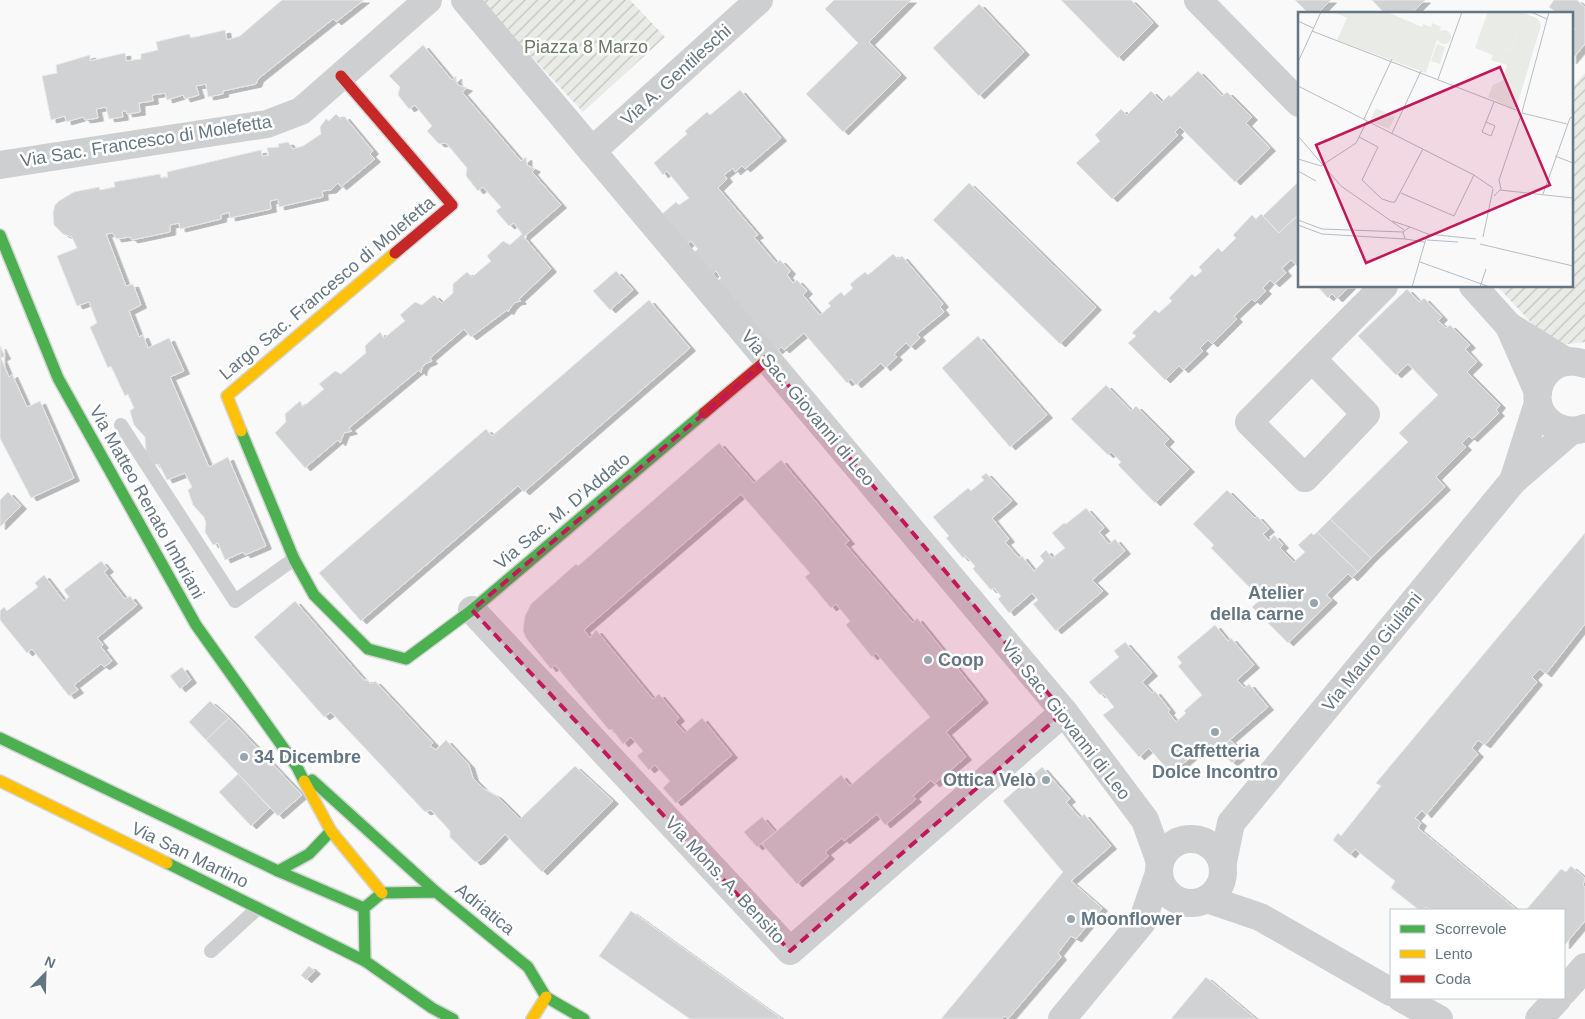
<svg xmlns="http://www.w3.org/2000/svg" width="1585" height="1019" viewBox="0 0 1585 1019" font-family="Arial,sans-serif">
	<defs>
		<pattern id="garden-furrows" width="10" height="10" patternUnits="userSpaceOnUse" patternTransform="scale(1.25)"><rect width="10" height="10" fill="#e8ebe6"/><path d="M-1 1l2-2M0 10L10 0M9 11l2-2" fill="none" stroke="#c0c3c0"/></pattern>
		<filter id="shadow"><feDropShadow dx="5.5" dy="3" stdDeviation="0" flood-color="#0004"/></filter>
	</defs>
	<rect width="100%" height="100%" fill="#f9f9f9"/>
	<!-- garden -->
	<g fill="url(#garden-furrows)">
		<polygon points="479,0 630,0 665,37 583,112"/>
		<polygon points="1585,73 1585,342 1553,346 1497,286 1571,286 1571,89"/>
	</g>
	<!-- building -->
	<g fill="#d0d2d3" stroke="#e8e8e8" filter="url(#shadow)">
		<polygon points="282,0 364,0 336,22 333,19 258,79 256,84 223,91 223,94 208,97 206,84 196,86 199,95 185,99 183,95 167,100 165,93 152,95 153,101 139,103 140,112 127,114 126,110 122,112 123,117 109,119 106,107 96,109 98,118 85,120 83,117 66,122 65,116 51,120 42,76 57,73 56,65 90,55 90,61 125,53 126,61 141,59 141,54 158,50 156,42 189,34 191,38 225,30 227,40 240,36"/>
		<polygon points="834,0 911,0 869,42 901,75 843,132 806,94 858,43 825,9"/>
		<polygon points="1061,0 1131,0 1153,23 1118,58"/>
		<polygon points="1295,0 1331,0 1317,14 1309,14"/>
		<polygon points="1372,0 1425,0 1411,14 1385,14"/>
		<polygon points="1554,0 1577,0 1585,7 1585,44 1571,61 1571,33 1575,29 1571,25 1571,14 1558,14 1549,7"/>
		<polygon points="979,4 1024,52 979,96 933,48"/>
		<polygon points="423,45 452,80 456,76 456,81 458,85 467,88 462,92 521,161 526,157 527,165 535,169 532,172 561,205 524,237 551,269 519,299 521,301 516,302 511,307 508,312 507,310 471,337 464,329 430,358 432,361 425,364 422,368 421,373 419,370 349,428 352,431 344,433 340,443 338,440 305,468 275,433 286,422 285,414 300,401 303,407 324,389 319,384 335,371 341,374 366,353 365,346 380,332 384,338 405,321 400,315 415,302 422,305 434,295 442,303 453,293 453,284 467,272 472,277 491,261 487,256 503,241 510,245 522,234 514,223 509,226 496,211 501,207 483,187 478,191 466,176 467,168 446,143 439,144 427,131 432,126 415,105 409,109 398,95 400,87 389,76"/>
		<polygon points="1198,71 1222,96 1227,92 1252,117 1246,123 1270,148 1235,182 1180,127 1175,132 1178,135 1112,199 1076,163 1100,141 1095,135 1121,109 1127,115 1151,91 1162,102 1169,95 1171,97"/>
		<polygon points="740,90 781,138 745,169 742,166 735,172 733,168 724,175 727,179 718,188 758,235 754,237 776,263 780,260 790,271 787,275 793,283 797,280 807,291 803,295 820,315 831,306 828,303 841,292 844,296 853,288 850,284 865,272 868,275 893,254 898,259 902,256 943,304 940,307 944,312 917,334 920,338 910,347 906,343 894,354 897,357 885,368 881,363 856,385 851,379 847,383 804,333 784,350 781,347 777,351 718,281 721,278 716,271 712,275 693,253 698,249 691,241 686,245 661,215 676,202 679,205 689,198 667,171 663,175 654,163 687,134 685,131 707,112 710,115"/>
		<polygon points="336,114 341,119 344,116 373,151 370,154 375,159 341,187 338,183 331,190 322,191 323,197 279,207 278,199 270,201 271,209 230,218 229,212 221,215 221,219 180,229 179,223 170,225 170,232 132,240 130,237 116,239 113,233 106,234 126,286 133,284 141,305 129,311 139,337 143,335 148,348 169,338 184,371 170,377 209,467 228,457 266,546 245,555 243,552 225,560 218,543 213,545 205,532 206,523 204,517 193,505 188,490 192,487 185,473 167,480 159,464 155,465 146,452 145,437 134,425 130,411 134,408 128,394 125,396 111,366 108,368 90,327 97,323 89,302 77,306 57,256 77,248 72,237 63,234 54,225 53,213 55,205 59,201 74,192 99,187 100,190 115,187 114,182 160,174 161,178 168,177 167,172 261,150 262,156 269,155 267,148 279,147 278,144 288,142 293,149 303,146 321,134 320,127 326,119 329,121"/>
		<polygon points="1299,181 1299,214 1279,233 1263,216"/>
		<polygon points="969,183 1096,307 1060,344 933,220"/>
		<polygon points="1261,214 1279,233 1299,214 1299,268 1291,260 1282,268 1286,273 1274,284 1270,280 1263,288 1266,291 1255,302 1252,299 1234,316 1237,319 1212,344 1208,340 1200,348 1203,351 1183,370 1179,366 1165,380 1128,343 1136,336 1132,333 1155,310 1159,313 1172,301 1169,298 1192,274 1195,277 1202,271 1199,267 1218,248 1222,252 1236,238 1233,235 1252,215 1256,219"/>
		<polygon points="616,271 633,290 610,310 593,291"/>
		<polygon points="1317,286 1350,286 1337,299 1332,294 1328,298"/>
		<polygon points="1407,289 1419,302 1424,298 1442,317 1438,321 1446,328 1450,325 1470,345 1465,349 1477,362 1467,372 1500,405 1496,410 1499,413 1472,439 1469,436 1462,443 1466,447 1436,477 1445,487 1371,558 1330,519 1408,442 1399,433 1438,395 1408,364 1396,375 1358,336"/>
		<polygon points="649,300 690,348 524,492 518,486 361,621 319,573 486,429 492,436"/>
		<polygon points="978,336 1047,415 1010,447 942,368"/>
		<polygon points="0,346 5,356 1,358 9,377 12,374 27,407 40,401 74,478 31,498 0,438"/>
		<polygon points="1106,385 1131,411 1136,406 1169,439 1164,444 1189,469 1155,503 1118,465 1121,462 1111,452 1108,455 1071,419"/>
		<polygon points="719,443 754,483 781,460 849,541 845,544 913,623 917,618 983,700 946,732 966,757 934,784 931,780 913,796 916,799 885,825 877,814 844,841 842,838 825,852 829,856 797,884 762,844 841,775 850,786 930,717 876,653 872,657 846,625 850,621 836,604 831,608 805,577 810,573 741,494 584,630 590,638 596,630 653,699 659,694 679,718 675,722 685,733 702,718 732,755 676,803 663,788 670,781 655,765 649,770 637,756 643,751 631,737 623,744 612,729 609,730 555,665 551,669 526,638 523,630 525,616 531,604 576,564 578,566"/>
		<polygon points="986,473 1012,501 992,518 1009,539 1005,542 1019,558 1022,556 1034,571 1044,561 1040,556 1046,550 1052,558 1065,548 1052,533 1064,523 1066,524 1086,508 1104,528 1099,532 1109,544 1115,539 1125,551 1092,580 1103,591 1056,631 1033,604 1038,600 1032,593 1009,613 998,599 1001,596 994,588 991,590 973,569 975,566 966,556 963,558 946,538 949,536 933,517 968,488 971,491 984,480 981,477"/>
		<polygon points="1227,490 1255,518 1257,516 1269,529 1263,534 1269,541 1274,535 1283,545 1280,548 1294,562 1305,552 1298,545 1311,533 1314,535 1317,532 1358,572 1352,578 1348,574 1326,595 1332,600 1288,643 1252,607 1261,599 1211,548 1214,545 1193,524"/>
		<polygon points="8,492 21,506 0,527 0,500"/>
		<polygon points="1330,519 1371,558 1358,572 1317,532"/>
		<polygon points="1585,533 1585,624 1546,674 1540,669 1532,677 1537,682 1485,745 1478,740 1472,748 1478,754 1426,815 1422,810 1415,818 1421,823 1418,828 1517,910 1430,910 1426,907 1423,910 1419,910 1391,888 1395,881 1355,849 1350,855 1333,840 1338,833 1341,836 1381,786 1376,783"/>
		<polygon points="101,561 108,569 104,572 125,599 130,596 137,605 97,638 103,645 101,647 112,661 104,667 101,664 74,685 78,690 69,696 32,649 27,653 0,620 0,611 4,607 7,611 38,587 35,583 44,575 64,601 69,597 64,590"/>
		<polygon points="295,601 365,681 366,679 371,684 375,681 433,743 430,746 436,750 446,740 469,765 473,778 484,789 497,796 520,819 575,766 613,801 542,872 505,834 480,860 475,862 450,837 450,831 431,810 425,812 331,712 324,717 254,637"/>
		<polygon points="1215,625 1228,641 1231,638 1254,665 1237,680 1244,688 1249,684 1268,707 1218,750 1215,746 1203,755 1199,750 1171,774 1149,748 1139,757 1103,715 1114,707 1103,693 1100,695 1089,682 1119,657 1114,651 1125,642 1152,673 1142,682 1152,693 1155,691 1170,710 1168,712 1176,722 1186,713 1184,711 1202,695 1178,666 1182,663 1177,657"/>
		<polygon points="182,667 191,680 180,689 170,676"/>
		<polygon points="210,701 229,718 206,740 189,722"/>
		<polygon points="229,718 302,795 278,816 206,740"/>
		<polygon points="1230,740 1244,753 1232,763 1218,750"/>
		<polygon points="1042,767 1070,799 1066,802 1080,818 1084,814 1111,846 1071,881 1102,908 1076,939 1071,936 1058,953 1061,957 1008,1019 1005,1016 1002,1019 941,1019 1063,872 1003,801"/>
		<polygon points="238,774 270,808 251,826 219,792"/>
		<polygon points="762,817 775,832 757,847 744,832"/>
		<polygon points="1571,866 1585,878 1583,885 1585,887 1585,921 1564,946 1564,910 1526,910 1561,869 1566,872"/>
		<polygon points="631,911 782,1019 690,1019 599,956"/>
		<polygon points="309,966 315,971 306,980 301,975"/>
		<polygon points="1206,977 1256,1019 1171,1019"/>
	</g>
	<g fill="none" stroke-linecap="round" stroke-linejoin="round">
		<defs>
			<g id="fast">
				<polyline points="0,235 58,378 196,625 297,767 304,781"/>
				<polyline points="241,431 294,559 314,595 368,649 406,659 472,610 704,413"/>
				<polyline points="0,738 278,871 364,908"/>
				<polyline points="312,780 436,892"/>
				<polyline points="167,863 365,961"/>
				<polyline points="278,871 309,854 331,831"/>
				<polyline points="453,1019 432,1008 365,961 364,908 382,893 436,892 528,967 546,997 584,1019"/>
			</g>
			<g id="slow">
				<polyline points="241,431 227,396 395,253"/>
				<polyline points="0,781 167,863"/>
				<polyline points="304,781 331,831 382,893"/>
				<polyline points="532,1019 546,997"/>
			</g>
			<g id="jam">
				<polyline points="341,76 452,205 395,253"/>
				<polyline points="704,413 767,360"/>
			</g>
		</defs>
		<!-- fast casing -->
		<use href="#fast" stroke="#d5d6d7" stroke-width="14"/>
		<!-- slow casing -->
		<use href="#slow" stroke="#d5d6d7" stroke-width="14"/>
		<!-- jam casing -->
		<use href="#jam" stroke="#d5d6d7" stroke-width="14"/>
		<!-- lane -->
		<g stroke="#cecfd0" stroke-width="14">
			<polyline points="121,425 235,601 294,559"/>
			<polyline points="211,951 258,908"/>
		</g>
		<!-- street -->
		<g stroke="#cecfd0" stroke-width="28">
			<polyline points="465,0 1064,712 1145,820 1160,862"/>
			<polyline points="1198,0 1299,103"/>
			<polyline points="592,151 759,0"/>
			<polyline points="0,165 267,124 301,111 428,0"/>
			<polyline points="1473,286 1509,326 1567,362"/>
			<polyline points="1509,326 1538,392"/>
			<polyline points="1312,359 1366,414 1305,478 1249,422 1384,286"/>
			<path d="M1585,364c-40,-15 -67,40 -30,62 9,5 20,6 30,2"/>
			<polyline points="1513,481 1538,403"/>
			<polyline points="472,610 790,951 1064,712"/>
			<circle cx="1191" cy="871" r="32"/>
			<polyline points="1223,862 1231,823 1513,481 1571,431"/>
			<polyline points="1207,899 1260,917 1391,992"/>
			<polyline points="1564,991 1585,967"/>
			<polyline points="1401,998 1439,1019"/>
			<polyline points="1062,1019 1142,922 1159,873"/>
			<polyline points="1539,1019 1558,998"/>
		</g>
		<!-- fast -->
		<use href="#fast" stroke="#4caf50" stroke-width="11"/>
		<!-- slow -->
		<use href="#slow" stroke="#ffc107" stroke-width="11"/>
		<!-- jam -->
		<use href="#jam" stroke="#c62828" stroke-width="11"/>
	</g>
	<!-- marked area -->
	<path fill="#c2185b" fill-opacity="0.2" stroke="#c2185b" stroke-width="4" stroke-dasharray="10 6" stroke-linejoin="round" d="M767,360l297,352 -274,239 -318,-341z"/>
	<!-- markers -->
	<g fill="#99a4ac" stroke="#fff" stroke-width="2">
		<circle cx="1314" cy="603" r="5"/>
		<circle cx="928" cy="660" r="5"/>
		<circle cx="1215" cy="732" r="5"/>
		<circle cx="244" cy="757" r="5"/>
		<circle cx="1046" cy="780" r="5"/>
		<circle cx="1071" cy="919" r="5"/>
	</g>
	<g text-anchor="middle" dominant-baseline="central" stroke-width="5" stroke-linejoin="round" paint-order="stroke">
		<!-- park labels -->
		<g font-size="18" fill="#687a64" stroke="#fff">
			<text x="586" y="47">Piazza 8 Marzo</text>
		</g>
		<!-- street labels -->
		<g font-size="18" fill="#657683" stroke="#fff">
			<text transform="translate(676 75) rotate(-42)">Via A. Gentileschi</text>
			<text transform="translate(146 141) rotate(-9)">Via Sac. Francesco di Molefetta</text>
			<text transform="translate(327 288) rotate(-40)">Largo Sac. Francesco di Molefetta</text>
			<text transform="translate(808 408) rotate(50)">Via Sac. Giovanni di Leo</text>
			<text transform="translate(147 502) rotate(61)">Via Matteo Renato Imbriani</text>
			<text transform="translate(562 511) rotate(-40)">Via Sac. M. D'Addato</text>
			<text transform="translate(1372 652) rotate(-51)">Via Mauro Giuliani</text>
			<text transform="translate(1066 720) rotate(52)">Via Sac. Giovanni di Leo</text>
			<text transform="translate(190 855) rotate(26)">Via San Martino</text>
			<text transform="translate(725 880) rotate(47)">Via Mons. A. Bensito</text>
			<text transform="translate(485 909) rotate(39)">Adriatica</text>
		</g>
		<!-- poi labels -->
		<g font-size="18" font-weight="bold" fill="#657683" stroke="#fff" text-anchor="start">
			<text x="1304" y="593" text-anchor="end">Atelier<tspan x="1304" dy="21">della carne</tspan></text>
			<text x="938" y="660">Coop</text>
			<text x="1215" y="751" text-anchor="middle">Caffetteria<tspan x="1215" dy="21">Dolce Incontro</tspan></text>
			<text x="254" y="757">34 Dicembre</text>
			<text x="1036" y="780" text-anchor="end">Ottica Velò</text>
			<text x="1081" y="919">Moonflower</text>
		</g>
	</g>
	<!-- overview -->
	<g transform="translate(1298 12)">
		<rect width="275" height="275" fill="#f9f9f9"/>
		<path d="M36,0h53l35,15 1,-3 8,3 1,-4 9,4 -15,46 -89,-33 10,-22zM225,1l14,5 4,7 -24,81 -4,3 -25,-12 5,-12 9,-4 5,-16 -16,-5 2,-5 -18,-7 2,-6 34,9zM78,96l19,9 -6,12 -19,-8z" fill="#e8ebe6"/>
		<path d="M190,0l35,1 -12,38 -34,-9zM139 25a7 7 0 1 1 14 0a7 7 0 1 1-14 0ZM139,32l8,3 -5,17 -9,-3z" fill="#e8ebe6"/>
		<path fill="none" stroke="#b5bdc3" stroke-width="1" d="M233,0l16,7M0,9l15,7M14,19l204,79M0,50l23,-50M140,67l24,-67M0,74l176,89 19,13M224,100l27,-100M224,101l45,11M66,107l28,-60M188,110l9,4 -4,10 -9,-4 12,-30M94,121l29,-62M0,124l43,50 63,44M61,125l19,10 -16,33 20,19 9,3h4l28,-53M257,144l18,7M0,147l23,7 35,-23 11,-22M0,159l18,10M202,178l73,8M103,181l53,23 20,-41M245,182l27,-76 3,-1M196,184l7,-7 -2,-9 21,-62M0,208l24,9 81,3M94,209l18,6M0,213l24,9 83,5M130,222l-3,8 -20,-3 -2,-7 7,-5 18,7 48,5M185,225l10,-48M129,228l31,2M182,232l93,22M122,250l70,25M114,275l13,-45M182,275l6,-18"/>
		<path fill="#c2185b" fill-opacity="0.15" stroke="#c2185b" stroke-width="2.5" d="M202,55l50,118 -184,78 -50,-118z"/>
		<rect width="275" height="275" fill="none" stroke="#657683" stroke-width="2.5"/>
	</g>
	<!-- legend -->
	<rect x="1390" y="909" width="175" height="90" fill="#ffffff" stroke="#c1c8cd"/>
	<rect x="1400" y="925" width="25" height="8" fill="#4caf50" stroke="#c1c8cd"/>
	<text x="1435" y="934" font-size="15" fill="#657683">Scorrevole</text>
	<rect x="1400" y="950" width="25" height="8" fill="#ffc107" stroke="#c1c8cd"/>
	<text x="1435" y="959" font-size="15" fill="#657683">Lento</text>
	<rect x="1400" y="975" width="25" height="8" fill="#c62828" stroke="#c1c8cd"/>
	<text x="1435" y="984" font-size="15" fill="#657683">Coda</text>
	<!-- north arrow -->
	<g transform="translate(45 974) rotate(23)" stroke="#ffffff" stroke-width="4" paint-order="stroke">
	<path d="M0-4L9 19L0 12L-9 19Z" fill="#657683"/>
	<text y="-8" font-size="14" font-weight="bold" text-anchor="middle" fill="#657683">N</text>
	</g>
</svg>
